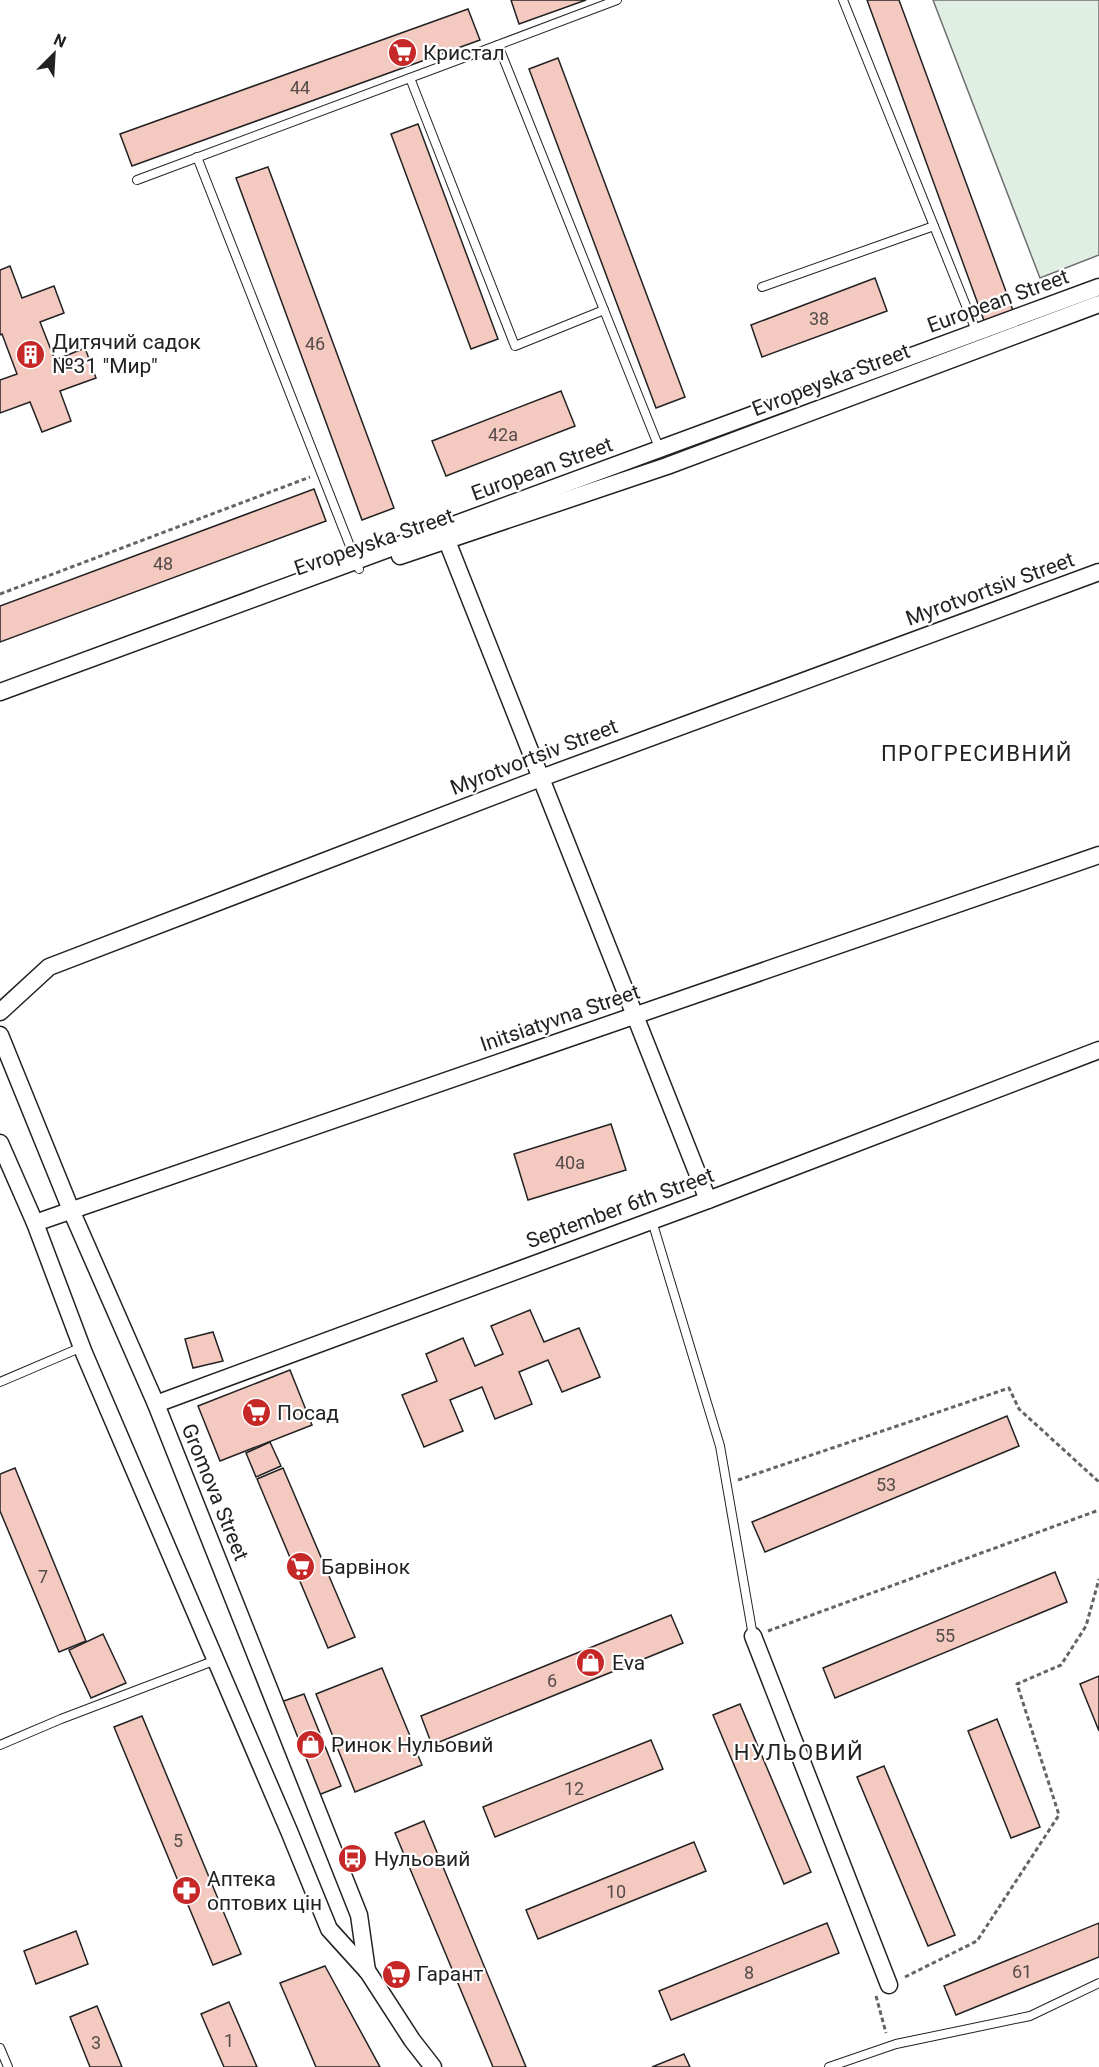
<svg xmlns="http://www.w3.org/2000/svg" width="1099" height="2067" viewBox="0 0 1099 2067" font-family="Roboto,sans-serif">
	<rect width="100%" height="100%" fill="#fff"/>
	<!-- pitch -->
	<polygon fill="#e0efe3" stroke="#6f6f6f" stroke-width="1.5" points="933,0 1099,0 1099,255 1040,278"/>
	<!-- building -->
	<g fill="#f3c9c0" stroke="#222" stroke-width="1.5">
		<polygon points="511,0 586,0 519,24"/>
		<polygon points="867,0 899,0 1015,316 986,326"/>
		<polygon points="468,9 480,40 132,166 120,134"/>
		<polygon points="558,58 685,397 656,408 529,69"/>
		<polygon points="418,124 498,339 471,349 391,134"/>
		<polygon points="268,167 394,508 362,520 236,178"/>
		<polygon points="10,266 22,298 54,286 64,313 40,322 55,360 85,348 96,378 60,391 71,421 42,432 30,402 0,413 0,380 17,374 2,334 0,335 0,270"/>
		<polygon points="875,278 887,311 762,357 751,325"/>
		<polygon points="561,391 575,426 446,476 432,441"/>
		<polygon points="314,489 326,521 0,642 0,606"/>
		<polygon points="611,1124 626,1170 528,1200 514,1154"/>
		<polygon points="530,1310 544,1342 579,1328 600,1377 562,1392 548,1360 519,1372 532,1404 495,1419 482,1387 450,1400 463,1431 424,1447 402,1395 437,1381 426,1354 463,1338 475,1366 503,1354 491,1326"/>
		<polygon points="213,1332 223,1361 193,1368 185,1339"/>
		<polygon points="290,1370 312,1425 220,1461 198,1406"/>
		<polygon points="1007,1416 1019,1446 765,1552 752,1522"/>
		<polygon points="270,1442 281,1466 256,1477 246,1453"/>
		<polygon points="15,1468 86,1641 59,1652 0,1511 0,1474"/>
		<polygon points="283,1468 355,1637 328,1648 257,1479"/>
		<polygon points="1055,1572 1067,1602 835,1698 823,1668"/>
		<polygon points="671,1615 683,1643 432,1745 421,1716"/>
		<polygon points="103,1634 126,1683 91,1698 69,1650"/>
		<polygon points="382,1668 422,1765 355,1792 316,1694"/>
		<polygon points="1099,1676 1099,1731 1080,1684"/>
		<polygon points="304,1694 341,1786 316,1796 278,1703"/>
		<polygon points="740,1704 811,1872 784,1884 713,1715"/>
		<polygon points="142,1716 241,1954 213,1965 114,1727"/>
		<polygon points="997,1719 1040,1827 1011,1838 968,1731"/>
		<polygon points="651,1740 663,1769 495,1837 483,1807"/>
		<polygon points="884,1766 955,1935 928,1946 857,1777"/>
		<polygon points="424,1821 526,2067 493,2067 395,1833"/>
		<polygon points="694,1842 706,1871 538,1939 526,1910"/>
		<polygon points="827,1923 839,1953 671,2020 659,1991"/>
		<polygon points="1099,1923 1099,1957 956,2015 944,1986"/>
		<polygon points="76,1931 88,1964 36,1984 24,1951"/>
		<polygon points="325,1966 380,2067 316,2067 280,1983"/>
		<polygon points="229,2002 257,2067 224,2067 201,2014"/>
		<polygon points="97,2006 122,2067 90,2067 70,2017"/>
		<polygon points="684,2054 690,2067 652,2067"/>
	</g>
	<g fill="none" stroke-linecap="round" stroke-linejoin="round">
		<defs>
			<g id="service">
				<polyline points="617,0 498,45 660,450"/>
				<polyline points="843,0 977,333"/>
				<polyline points="410,78 515,346 604,310"/>
				<polyline points="197,157 359,569"/>
				<polyline points="137,180 498,45"/>
				<polyline points="762,287 934,226"/>
				<polyline points="652,1221 720,1446 753,1636"/>
				<polyline points="0,1382 82,1347"/>
				<polyline points="0,1745 61,1719 216,1660"/>
				<polyline points="0,2048 8,2067"/>
				<polyline points="829,2067 896,2044 1030,2016 1099,1983"/>
			</g>
			<g id="minor">
				<polyline points="447,541 708,1200"/>
				<polyline points="400,556 667,466 1099,304"/>
				<polyline points="0,692 1099,287"/>
				<polyline points="0,1012 49,967 541,778 1099,572"/>
				<polyline points="0,1035 71,1210 156,1404 359,1915 367,1971"/>
				<polyline points="0,1143 35,1223 84,1353 289,1831 329,1929 368,1972 412,2040 433,2067"/>
				<polyline points="35,1223 1099,855"/>
				<polyline points="156,1404 708,1200 1099,1050"/>
				<polyline points="753,1636 889,1985"/>
			</g>
		</defs>
		<!-- service casing -->
		<use href="#service" stroke="#222" stroke-width="10"/>
		<!-- minor casing -->
		<use href="#minor" stroke="#222" stroke-width="19"/>
		<!-- path -->
		<g stroke="#646464" stroke-width="3" stroke-dasharray="4.5 3" stroke-linecap="butt">
			<polyline points="0,594 310,477"/>
			<polyline points="738,1480 1009,1388 1019,1409 1099,1482"/>
			<polyline points="768,1631 1099,1510"/>
			<polyline points="905,1977 977,1941 1059,1815 1017,1684 1061,1665 1086,1626 1099,1579"/>
			<polyline points="876,1996 886,2033"/>
		</g>
		<!-- service -->
		<use href="#service" stroke="#fff" stroke-width="8"/>
		<!-- minor -->
		<use href="#minor" stroke="#fff" stroke-width="16"/>
	</g>
	<!-- icons -->
	<defs>
		<symbol id="supermarket-disc" viewBox="-11 -11 22 22"><circle r="9.5" fill="#c62828" stroke="#fff"/><path d="M-6-5.5h2.5l.6 2H6L4.5 2H-2.5L-4.4-4H-6ZM-1.5 3.2a1.3 1.3 0 1 0 .1 0ZM3 3.2a1.3 1.3 0 1 0 .1 0Z" fill="#fff"/></symbol>
		<symbol id="building-disc" viewBox="-11 -11 22 22"><circle r="9.5" fill="#c62828" stroke="#fff"/><path d="M-4-6H4V6H1V3H-1V6H-4ZM-2.5-4.3h1.7v1.8h-1.7ZM.8-4.3h1.7v1.8H.8ZM-2.5-1h1.7V.8h-1.7ZM.8-1h1.7V.8H.8Z" fill="#fff"/></symbol>
		<symbol id="shop-disc" viewBox="-11 -11 22 22"><circle r="9.5" fill="#c62828" stroke="#fff"/><path d="M-5-2.5h2.3a2.7 3.5 0 0 1 5.4 0H5L5.5 6h-11ZM-1.5-2.5h3a1.5 2.3 0 0 0-3 0Z" fill="#fff"/></symbol>
		<symbol id="bus-disc" viewBox="-11 -11 22 22"><circle r="9.5" fill="#c62828" stroke="#fff"/><path d="M-5-6H5V4H4V6H2V4H-2V6H-4V4H-5ZM-3.5-4V0h7V-4ZM-3.5 1.2v1.5H-2V1.2ZM2 1.2v1.5H3.5V1.2Z" fill="#fff"/></symbol>
		<symbol id="pharmacy-disc" viewBox="-11 -11 22 22"><circle r="9.5" fill="#c62828" stroke="#fff"/><path d="M-2-6h4v4h4v4h-4v4h-4v-4h-4v-4h4Z" fill="#fff"/></symbol>
	</defs>
	<g fill-rule="evenodd">
		<use href="#supermarket-disc" x="386" y="36" width="33" height="33"/>
		<use href="#building-disc" x="14" y="338" width="33" height="33"/>
		<use href="#supermarket-disc" x="240" y="1396" width="33" height="33"/>
		<use href="#supermarket-disc" x="284" y="1550" width="33" height="33"/>
		<use href="#shop-disc" x="574" y="1646" width="33" height="33"/>
		<use href="#shop-disc" x="294" y="1728" width="33" height="33"/>
		<use href="#bus-disc" x="336" y="1842" width="33" height="33"/>
		<use href="#pharmacy-disc" x="170" y="1874" width="33" height="33"/>
		<use href="#supermarket-disc" x="380" y="1958" width="33" height="33"/>
	</g>
	<g text-anchor="middle" dominant-baseline="central" stroke-width="4.5" stroke-linejoin="round" paint-order="stroke">
		<!-- number labels -->
		<g font-size="18" fill="#564c4a">
			<text x="300" y="87">44</text>
			<text x="819" y="318">38</text>
			<text x="315" y="343">46</text>
			<text x="503" y="434">42а</text>
			<text x="163" y="563">48</text>
			<text x="570" y="1162">40а</text>
			<text x="886" y="1484">53</text>
			<text x="43" y="1576">7</text>
			<text x="945" y="1635">55</text>
			<text x="552" y="1680">6</text>
			<text x="574" y="1788">12</text>
			<text x="178" y="1840">5</text>
			<text x="616" y="1891">10</text>
			<text x="1022" y="1971">61</text>
			<text x="749" y="1972">8</text>
			<text x="229" y="2040">1</text>
			<text x="96" y="2042">3</text>
		</g>
		<!-- poi labels -->
		<g font-size="21" fill="#222" stroke="#fff" text-anchor="start">
			<text x="423" y="53">Кристал</text>
			<text x="52" y="342">Дитячий садок<tspan x="52" dy="24">№31 "Мир"</tspan></text>
			<text x="277" y="1413">Посад</text>
			<text x="321" y="1567">Барвінок</text>
			<text x="612" y="1663">Eva</text>
			<text x="331" y="1745">Ринок Нульовий</text>
			<text x="374" y="1859">Нульовий</text>
			<text x="207" y="1879">Аптека<tspan x="207" dy="24">оптових цін</tspan></text>
			<text x="417" y="1974">Гарант</text>
		</g>
		<!-- street labels -->
		<g font-size="21" fill="#222" stroke="#fff">
			<text transform="translate(998 301) rotate(-20)">European Street</text>
			<text transform="translate(831 380) rotate(-21)">Evropeyska Street</text>
			<text transform="translate(542 469) rotate(-20)">European Street</text>
			<text transform="translate(374 542) rotate(-19)">Evropeyska Street</text>
			<text transform="translate(990 589) rotate(-20)">Myrotvortsiv Street</text>
			<text transform="translate(534 757) rotate(-21)">Myrotvortsiv Street</text>
			<text transform="translate(560 1018) rotate(-19)">Initsiatyvna Street</text>
			<text transform="translate(620 1208) rotate(-20)">September 6th Street</text>
			<text transform="translate(215 1492) rotate(68)">Gromova Street</text>
		</g>
		<!-- neighbourhood labels -->
		<g font-size="22" letter-spacing="1.5" fill="#222" stroke="#fff">
			<text x="977" y="753">ПРОГРЕСИВНИЙ</text>
			<text x="799" y="1752">НУЛЬОВИЙ</text>
		</g>
	</g>
	<!-- north arrow -->
	<g transform="translate(54 54) rotate(24)" stroke="#ffffff" stroke-width="4.5" paint-order="stroke">
	<path d="M0-4.5L10 22L0 15L-10 22Z" fill="#222222"/>
	<text y="-9" font-size="16" font-weight="bold" text-anchor="middle" fill="#222222">N</text>
	</g>
</svg>
